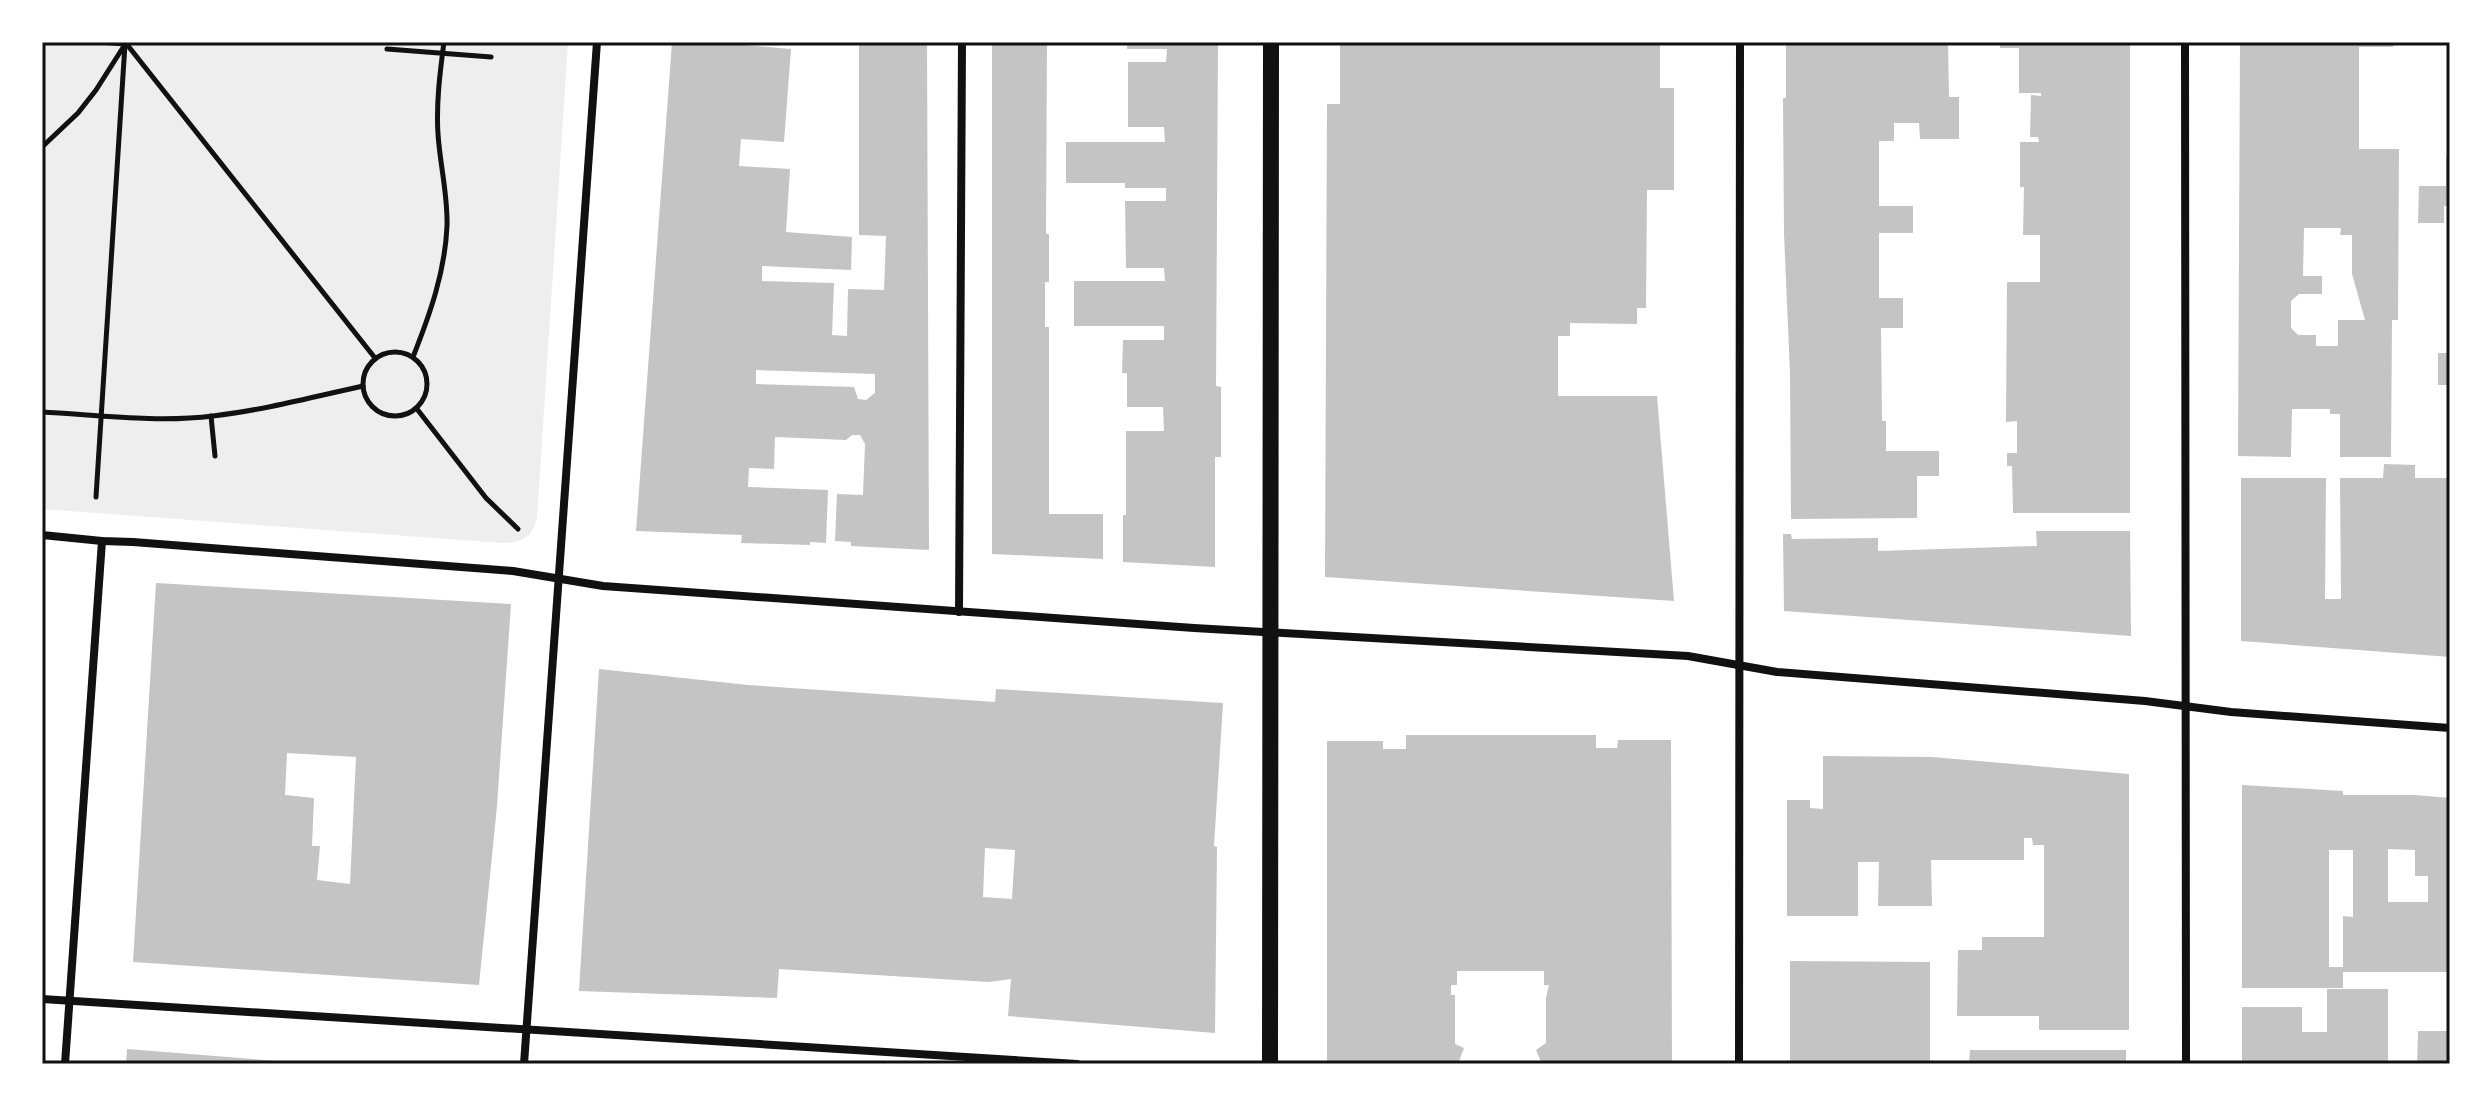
<svg xmlns="http://www.w3.org/2000/svg" width="2492" height="1106" viewBox="0 0 2492 1106" font-family="'Crimson Pro',serif">
	<rect width="100%" height="100%" fill="#fff"/>
	<!-- green -->
	<path fill="#eee" d="M42,42h526l-31,476c-5,20 -14,24 -34,25l-461,-34z"/>
	<!-- building -->
	<g fill="#c4c4c4" fill-rule="evenodd">
		<path d="M672,42h59v2l60,5 -7,93 -43,-3 -2,27 51,3 -4,63 66,5 -1,33 -89,-4v15l72,2 -2,52 15,1 1,-47 36,1 2,-54 -27,-1v-193h68l2,508 -78,-4v-4l-16,-1 2,-47 26,1 2,-51 -5,-9h-8l-6,5 -71,-3 -1,32 -25,-1 -1,19 80,3 -2,53 -16,-1v3l-69,-2 1,-8 -106,-4zM756,370l119,4v19l-9,7 -8,-1 -4,-12 -98,-3z"/>
		<polygon points="992,42 1047,42 1046,234 1049,234 1049,282 1045,282 1045,327 1049,327 1049,514 1103,514 1103,559 992,554"/>
		<polygon points="1127,42 1218,42 1216,386 1221,387 1221,457 1215,457 1215,567 1123,562 1123,515 1126,515 1126,431 1164,431 1163,407 1127,407 1127,373 1122,373 1123,340 1164,340 1164,326 1074,326 1074,281 1165,281 1164,268 1126,268 1125,201 1166,201 1166,188 1125,188 1125,183 1066,183 1066,142 1165,142 1164,127 1128,127 1128,62 1166,62 1167,49 1127,49"/>
		<polygon points="1340,42 1660,42 1660,88 1674,88 1674,190 1647,190 1646,308 1637,308 1637,324 1570,323 1570,336 1558,336 1558,396 1657,396 1674,601 1325,577 1327,104 1340,104"/>
		<polygon points="1786,42 1948,42 1949,97 1959,97 1959,139 1920,139 1919,123 1894,123 1894,141 1879,141 1879,206 1913,206 1913,233 1879,233 1879,298 1903,298 1903,328 1881,328 1882,421 1886,421 1886,451 1939,451 1939,476 1917,476 1917,518 1791,519 1790,373 1784,234 1783,98 1786,98"/>
		<polygon points="2000,42 2130,42 2130,513 2013,513 2012,466 2007,466 2007,453 2017,453 2017,421 2006,422 2007,282 2040,282 2040,235 2023,235 2024,187 2020,187 2020,142 2039,142 2038,137 2030,137 2031,95 2041,96 2041,93 2019,93 2019,48 2000,48"/>
		<path d="M2240,42h153v5h-34v102h40l-1,171h-6l-1,137h-51v-43h-10v-5h-38l-1,48 -53,-1zM2304,228h37l-1,7h12v39l13,46h-27v26h-22v-11h-18l-7,-7v-27l8,-7h23v-18h-19z"/>
		<polygon points="2446,157 2450,157 2450,206 2444,206 2444,223 2418,223 2419,186 2446,186"/>
		<rect x="2438" y="353" width="12" height="32"/>
		<polygon points="2384,464 2415,465 2415,478 2450,478 2450,657 2241,641 2241,478 2326,478 2325,599 2341,599 2340,478 2383,478"/>
		<polygon points="2036,531 2130,531 2131,636 1784,611 1783,534 1791,534 1792,539 1878,538 1878,551 2037,546"/>
		<path d="M156,583l355,21 -14,202 -18,179 -346,-23zM287,753l69,4 -6,127 -33,-4 3,-34h-8l2,-48 -29,-3z"/>
		<path d="M599,669l149,16 247,17 1,-13 227,14 -9,143 3,1 -2,186 -207,-17 3,-37 -22,3 -210,-13 -2,29 -198,-7zM985,848l30,2 -3,49 -29,-2z"/>
		<polygon points="1406,735 1596,735 1596,748 1617,748 1618,740 1671,740 1672,1064 1542,1064 1536,1050 1546,1043 1546,998 1549,985 1544,985 1544,971 1457,971 1457,985 1451,985 1451,995 1455,995 1455,1044 1464,1048 1458,1064 1327,1064 1327,741 1383,741 1383,749 1406,749"/>
		<polygon points="1823,756 1932,757 2129,774 2129,1030 2039,1030 2039,1016 1957,1016 1958,950 1982,950 1982,937 2044,937 2044,845 2033,845 2032,838 2024,838 2024,860 1931,860 1932,906 1878,906 1879,862 1858,862 1858,916 1787,916 1787,800 1810,800 1810,808 1823,809"/>
		<path d="M2242,785l101,6v4h72l35,3v174h-107v16h-101zM2388,849l27,1v26h13v26h-40zM2329,850h24v67l-10,-1v51h-14z"/>
		<polygon points="1790,961 1930,962 1930,1064 1790,1064"/>
		<polygon points="2327,989 2388,989 2388,1064 2242,1064 2242,1007 2302,1007 2302,1032 2327,1032"/>
		<polygon points="2418,1031 2449,1031 2450,1064 2417,1064"/>
		<polygon points="127,1049 290,1062 290,1064 126,1064"/>
		<polygon points="1970,1050 2126,1050 2126,1064 1969,1064"/>
	</g>
	<g fill="none" stroke-linecap="round" stroke-linejoin="round">
		<!-- path -->
		<g stroke="#111" stroke-width="5">
			<polyline points="100,42 125,44"/>
			<polyline points="125,42 375,358"/>
			<polyline points="387,49 491,57"/>
			<polyline points="42,147 78,113 96,90 124,46"/>
			<circle cx="395" cy="384" r="32"/>
			<path d="M413,357c17,-43 32,-85 34,-131 1,-31 -7,-61 -9,-92 -2,-30 2,-62 6,-92"/>
			<polyline points="417,409 486,498 518,529"/>
			<path d="M42,412c56,3 115,11 171,4 51,-6 100,-19 150,-30"/>
			<polyline points="211,416 215,456"/>
			<polyline points="96,497 125,44"/>
		</g>
		<!-- minor -->
		<g stroke="#111" stroke-width="8">
			<polyline points="2185,42 2186,1064"/>
			<polyline points="42,535 102,541 133,542 513,571 603,586 1194,628 1688,656 1777,672 2145,701 2231,712 2450,728"/>
			<polyline points="959,612 962,42"/>
			<polyline points="42,999 1077,1064"/>
			<polyline points="65,1064 102,541"/>
			<polyline points="524,1064 597,42"/>
			<polyline points="1739,1064 1740,42"/>
		</g>
		<!-- secondary -->
		<polyline stroke="#111" stroke-width="16" points="1270,1064 1271,42"/>
	</g>
	<!-- border -->
	<rect width="2492" height="1106" fill="none" stroke="#ffffff" stroke-width="88"/>
	<rect x="44" y="44" width="2404" height="1018" fill="none" stroke="#111" stroke-width="3"/>
</svg>
